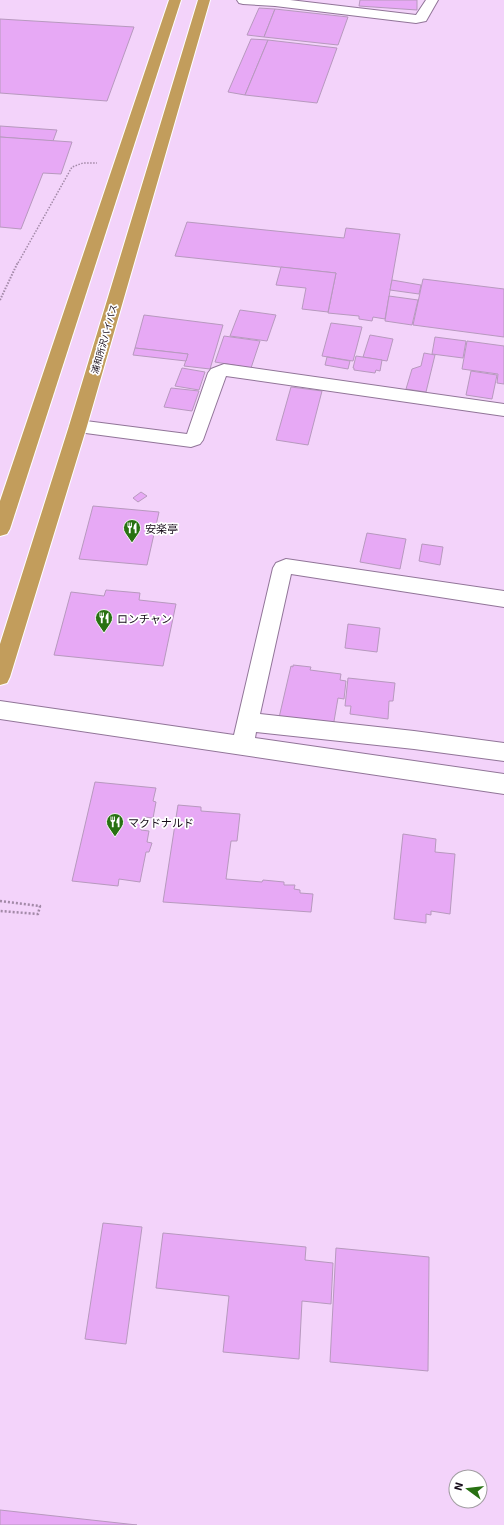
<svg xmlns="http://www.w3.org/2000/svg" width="504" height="1525" viewBox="0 0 504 1525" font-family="'Exo 2','Noto Sans JP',sans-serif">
	<rect width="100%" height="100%" fill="#f3d3fa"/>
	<!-- building -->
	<g fill="#e7a9f5" stroke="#b799be">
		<polygon points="360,0 417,0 417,10 359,6"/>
		<polygon points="259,8 275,9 264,37 247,35"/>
		<polygon points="275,9 348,17 338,45 264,37"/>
		<polygon points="0,19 134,27 107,101 0,93"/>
		<polygon points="251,39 268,40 245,95 228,92"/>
		<polygon points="268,40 337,48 317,103 245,95"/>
		<polygon points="0,126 57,130 53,141 0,137"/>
		<polygon points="0,137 72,142 61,174 43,173 21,229 0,227"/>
		<polygon points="187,222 344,238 346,228 400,234 385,319 373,317 372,321 359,319 359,316 328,313 336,273 175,256"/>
		<polygon points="281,267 336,273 328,312 302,309 306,288 276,285"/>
		<polygon points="423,279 504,289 504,337 413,325"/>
		<polygon points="392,280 421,285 419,294 390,290"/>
		<polygon points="389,296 418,300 412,325 385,321"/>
		<polygon points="240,310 276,315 267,341 230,336"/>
		<polygon points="144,315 223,325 210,369 184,366 188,354 135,348"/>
		<polygon points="331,323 362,327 353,361 322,356"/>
		<polygon points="370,335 393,339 387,361 363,357"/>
		<polygon points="224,336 260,341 251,368 215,362"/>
		<polygon points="435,337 466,341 463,358 432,354"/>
		<polygon points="467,341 504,346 504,384 497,383 498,374 462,369"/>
		<polygon points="135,348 188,354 186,361 133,355"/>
		<polygon points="424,353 435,355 426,392 406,389 412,369 421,366"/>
		<polygon points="356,356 382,360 380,371 376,370 375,373 354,370 354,368 353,368"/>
		<polygon points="327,357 350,361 348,369 325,365"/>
		<polygon points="182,368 205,372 199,390 175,386"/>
		<polygon points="471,371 497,375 492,399 466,395"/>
		<polygon points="291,387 322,391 308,445 276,440"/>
		<polygon points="171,388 199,391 192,411 164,407"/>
		<polygon points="141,492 147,496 138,502 133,498"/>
		<polygon points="93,506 159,512 147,565 79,559"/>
		<polygon points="367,533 406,539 400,569 360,562"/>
		<polygon points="422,544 443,547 440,565 419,561"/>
		<polygon points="106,590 140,593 139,600 176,604 163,666 54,655 71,592 104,596"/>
		<polygon points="348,624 380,628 377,652 345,648"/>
		<polygon points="293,665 311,667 310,670 341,674 340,680 346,681 344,699 338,698 333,727 278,722 291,666 293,667"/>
		<polygon points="348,678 395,683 393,701 389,701 388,719 350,714 351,706 345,706"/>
		<polygon points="95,782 156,788 153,801 156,802 153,818 145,817 141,830 149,831 147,842 152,843 149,852 146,852 140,882 119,879 118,886 72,881"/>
		<polygon points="178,805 201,807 201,811 240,814 237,841 231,841 226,879 262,882 263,880 284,882 284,885 295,885 294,889 300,890 300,893 313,894 311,912 163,902"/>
		<polygon points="403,834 436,839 435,852 455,854 450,914 431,911 431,915 426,914 426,923 394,919"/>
		<polygon points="103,1223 142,1227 126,1344 85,1339"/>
		<polygon points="163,1233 306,1247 305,1260 333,1263 331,1304 302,1301 299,1359 223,1352 229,1296 156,1288"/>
		<polygon points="336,1248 429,1257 428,1371 330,1362"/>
		<polygon points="0,1510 137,1525 0,1525"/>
	</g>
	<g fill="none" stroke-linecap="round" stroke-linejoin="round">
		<defs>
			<g id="minor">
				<polygon points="237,0 290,0 416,15 426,0 438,0 426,21 416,23 275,6 243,4 239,3"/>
				<polygon points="224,364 504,404 504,416 226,376 203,440 200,444 191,447 78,432 72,430 69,426 72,422 78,420 187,434 208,373 211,369"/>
				<polygon points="286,559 504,591 504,607 291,574 260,714 414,731 504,743 504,761 414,749 256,732 255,738 504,774 504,794 0,719 0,701 234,735 273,568 276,563"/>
			</g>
			<g id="highway">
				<polygon points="169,0 181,0 10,529 7,534 0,536 0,501"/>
				<polygon points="198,0 210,0 87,426 10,677 7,683 0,685 0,644 69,426"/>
			</g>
		</defs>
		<!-- minor casing -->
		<use href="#minor" stroke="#917598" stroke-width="2"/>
		<!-- highway casing -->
		<use href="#highway" stroke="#fff" stroke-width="2"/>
		<!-- path-far2 -->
		<polyline stroke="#a289a7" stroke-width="1.5" stroke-dasharray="1.5 1.5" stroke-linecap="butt" points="18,263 72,167 83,163 97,163"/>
		<!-- path-far1 -->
		<polyline stroke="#a289a7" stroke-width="2" stroke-dasharray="1.5 1.5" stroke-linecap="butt" points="0,300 18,262"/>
		<!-- path -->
		<polyline stroke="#a289a7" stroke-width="2.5" stroke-dasharray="2 2" stroke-linecap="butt" points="0,901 40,906 38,914 0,911"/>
		<!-- minor -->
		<use href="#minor" fill="#fff" fill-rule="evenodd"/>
		<!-- highway -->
		<use href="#highway" fill="#c29d5c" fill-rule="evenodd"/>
	</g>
	<!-- icons -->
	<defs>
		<symbol id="restaurant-pin" viewBox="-11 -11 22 30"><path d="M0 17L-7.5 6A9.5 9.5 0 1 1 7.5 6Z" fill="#287112" stroke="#fff"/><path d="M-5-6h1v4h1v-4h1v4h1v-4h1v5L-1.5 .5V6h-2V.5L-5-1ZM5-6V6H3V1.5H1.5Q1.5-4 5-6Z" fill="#fff"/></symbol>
	</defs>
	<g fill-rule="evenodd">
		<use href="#restaurant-pin" x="122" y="518" width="20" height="27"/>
		<use href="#restaurant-pin" x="94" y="608" width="20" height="27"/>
		<use href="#restaurant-pin" x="105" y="812" width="20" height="27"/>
	</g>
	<g text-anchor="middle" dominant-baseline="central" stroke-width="3.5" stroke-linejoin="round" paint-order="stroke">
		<!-- far-street labels -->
		<g font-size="9" fill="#170c1a" stroke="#fff">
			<text transform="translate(104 339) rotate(-74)">浦和所沢バイパス</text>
		</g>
		<!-- poi labels -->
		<g font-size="11" fill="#170c1a" stroke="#fff" text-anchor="start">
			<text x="145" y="528">安楽亭</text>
			<text x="117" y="618">ロンチャン</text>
			<text x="128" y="822">マクドナルド</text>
		</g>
	</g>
	<!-- north arrow -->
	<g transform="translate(468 1489) rotate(285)"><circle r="19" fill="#ffffff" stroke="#a29ea3"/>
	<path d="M0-3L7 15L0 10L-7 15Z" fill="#287112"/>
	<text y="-6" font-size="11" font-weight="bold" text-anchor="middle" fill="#170c1a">N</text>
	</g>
</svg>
